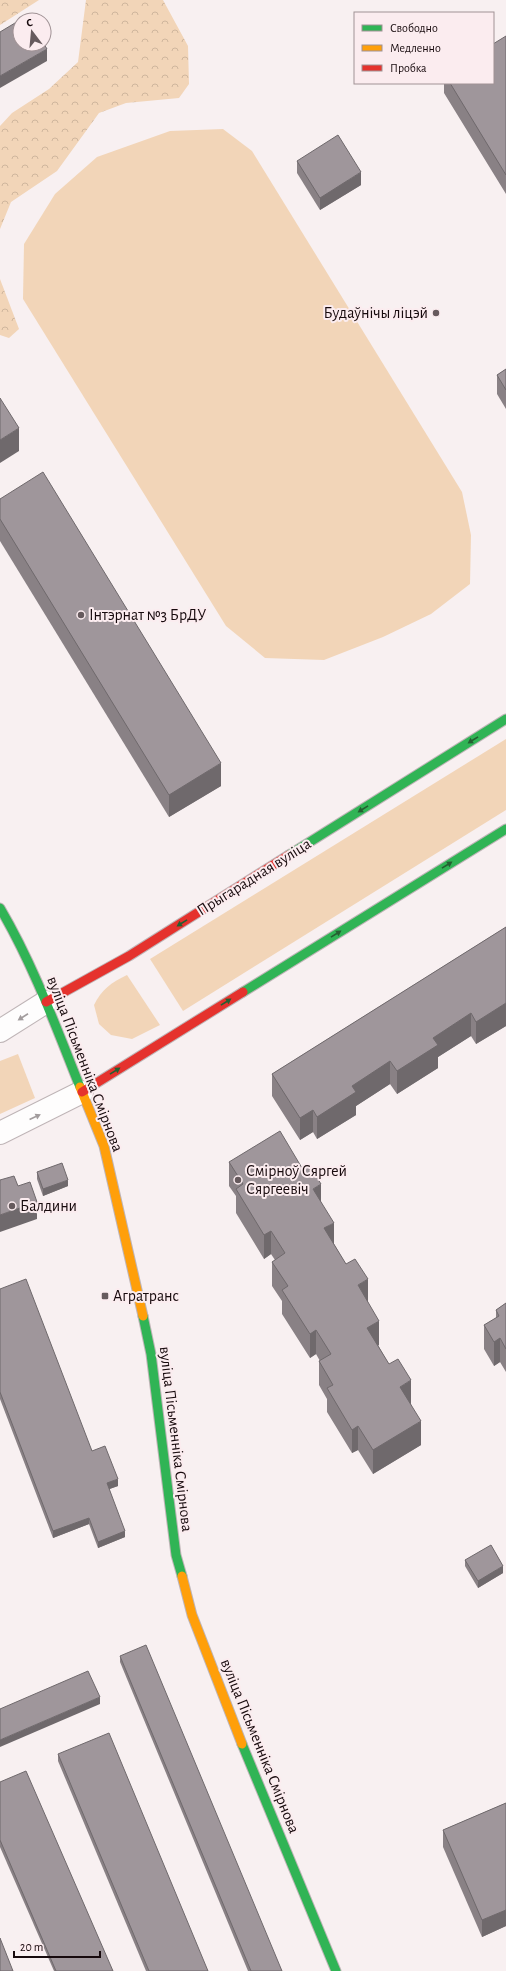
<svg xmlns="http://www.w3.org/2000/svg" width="506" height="1971" viewBox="0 0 506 1971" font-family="'Alegreya Sans',sans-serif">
	<defs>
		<pattern id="forest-crowns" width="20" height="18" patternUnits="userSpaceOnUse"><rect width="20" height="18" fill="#f2d5b8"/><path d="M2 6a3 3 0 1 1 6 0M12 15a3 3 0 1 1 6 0" fill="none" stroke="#cfb69d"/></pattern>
	</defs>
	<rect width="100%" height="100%" fill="#f8f0f1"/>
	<!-- grass -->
	<g fill="#f2d5b8">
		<polygon points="223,129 252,151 462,492 471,535 470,584 431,614 383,637 324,660 265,658 226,626 23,299 24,244 55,194 97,157 170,131"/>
		<polygon points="506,739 506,810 183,1011 150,959"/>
		<path d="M127,975l33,50 -28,14 -21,-4 -12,-11 -5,-19c7,-15 18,-23 33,-30z"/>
		<polygon points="18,1054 35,1098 0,1114 0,1061"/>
	</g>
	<!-- forest -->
	<g fill="url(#forest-crowns)">
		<polygon points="0,0 39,0 0,25"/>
		<polygon points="86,0 163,0 188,46 189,84 179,98 126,103 99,113 57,171 11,202 0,229 0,126 12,113 49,89 78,62"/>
		<polygon points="0,279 19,329 9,338 0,335"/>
	</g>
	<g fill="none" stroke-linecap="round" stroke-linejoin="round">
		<defs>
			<g id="street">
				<polyline points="0,1031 46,1002"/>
				<polyline points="0,1133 82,1092"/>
			</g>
			<g id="fast">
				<polyline points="289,855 506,719"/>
				<path d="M0,908c33,56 56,119 80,179"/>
				<polyline points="243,992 506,829"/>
				<polyline points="143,1316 151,1354 176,1555 182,1576"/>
				<polyline points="242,1744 336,1971"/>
			</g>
			<g id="slow">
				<polyline points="80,1087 104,1146 143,1316"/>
				<polyline points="182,1576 192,1615 242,1744"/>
			</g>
			<g id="jam">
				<polyline points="46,1002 129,956 289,855"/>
				<polyline points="82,1092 243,992"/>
			</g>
		</defs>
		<!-- street casing -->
		<use href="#street" stroke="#bfb5b7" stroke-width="24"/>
		<!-- fast casing -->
		<use href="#fast" stroke="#bfb5b7" stroke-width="11"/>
		<!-- slow casing -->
		<use href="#slow" stroke="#bfb5b7" stroke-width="11"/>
		<!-- jam casing -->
		<use href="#jam" stroke="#bfb5b7" stroke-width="11"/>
		<!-- street -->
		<use href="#street" stroke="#fefdfd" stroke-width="22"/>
		<!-- fast -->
		<use href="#fast" stroke="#30b455" stroke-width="9"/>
		<!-- slow -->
		<use href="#slow" stroke="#ff9f0a" stroke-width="9"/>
		<!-- jam -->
		<use href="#jam" stroke="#e5322d" stroke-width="9"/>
	</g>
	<!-- wall -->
	<g fill="#898185">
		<polygon points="506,36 506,194 444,93 444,83 493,83"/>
		<polygon points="297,161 361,185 320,210 297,173"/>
		<polygon points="506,369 506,409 497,394 497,375"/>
		<polygon points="0,499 221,786 169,817 0,541"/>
		<polygon points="506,927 506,1026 476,1044 471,1036 438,1057 438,1068 397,1094 390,1084 356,1106 356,1115 317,1139 313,1132 300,1140 272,1096 272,1074"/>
		<polygon points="229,1162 321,1202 334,1244 368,1302 379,1345 378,1345 411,1404 421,1445 373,1474 358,1450 352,1453 327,1412 327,1399 319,1385 319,1361 320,1361 316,1354 310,1358 282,1314 282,1301 272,1286 272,1262 275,1260 271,1254 264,1259 236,1213 236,1196 229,1186"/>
		<polygon points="37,1172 68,1186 43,1196 37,1179"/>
		<polygon points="0,1289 92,1451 118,1486 109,1489 125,1537 98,1548 89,1524 53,1538 0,1399"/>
		<polygon points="506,1303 506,1372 500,1362 494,1366 484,1349 484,1325 496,1318 496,1310"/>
		<polygon points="465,1560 503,1573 478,1588 465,1566"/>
		<polygon points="120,1656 282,1971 248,1971 120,1662"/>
		<polygon points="58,1754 208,1971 146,1971 58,1761"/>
		<polygon points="0,1782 113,1971 54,1971 0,1847"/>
		<polygon points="506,1803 506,1926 482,1937 443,1847 443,1830"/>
	</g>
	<!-- shaded-wall -->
	<g fill="#6f696c">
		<polygon points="47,49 47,61 0,88 0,76"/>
		<polygon points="361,172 361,185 320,210 320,198"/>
		<polygon points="19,428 19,451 0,463 0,440"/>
		<polygon points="221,763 221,786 169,817 169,795"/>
		<polygon points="506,1003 506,1026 476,1044 476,1022"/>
		<polygon points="471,1013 471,1036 438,1057 438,1068 397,1094 397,1071 433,1038"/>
		<polygon points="390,1061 390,1084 356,1106 356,1115 317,1139 317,1117 352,1086"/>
		<polygon points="313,1110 313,1132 300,1140 300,1118"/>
		<polygon points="68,1180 68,1186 43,1196 43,1189"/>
		<polygon points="321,1184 321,1208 313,1189"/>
		<polygon points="37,1202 37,1219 0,1232 0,1215"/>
		<polygon points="334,1223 334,1247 324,1228"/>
		<polygon points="271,1231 271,1254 264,1259 264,1235"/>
		<polygon points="368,1279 368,1303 358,1285"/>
		<polygon points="379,1321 379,1345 367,1352 367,1328"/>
		<polygon points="316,1330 316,1354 310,1358 310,1334"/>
		<polygon points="500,1338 500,1362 494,1366 494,1342"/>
		<polygon points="411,1380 411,1404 400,1411 400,1387"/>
		<polygon points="421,1421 421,1445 373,1474 373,1450"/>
		<polygon points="358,1426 358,1450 352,1453 352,1430"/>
		<polygon points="118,1479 118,1486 107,1490 107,1483"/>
		<polygon points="89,1518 89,1524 53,1538 53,1531"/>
		<polygon points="125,1531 125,1537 98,1548 98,1542"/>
		<polygon points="503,1566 503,1573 478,1588 478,1581"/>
		<polygon points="100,1697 100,1704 0,1747 0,1740"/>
		<polygon points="506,1910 506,1926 482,1937 482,1920"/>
	</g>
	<!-- building -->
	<g fill="#9f969b" stroke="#6f696c">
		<polygon points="27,16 30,20 21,20"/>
		<polygon points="20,20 20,44 44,44 47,49 0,76 0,32"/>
		<polygon points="506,36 506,175 450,83 493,83 493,44"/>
		<polygon points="338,135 361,172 320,198 297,161"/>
		<polygon points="506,369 506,390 497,375"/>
		<polygon points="0,398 19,428 0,440"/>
		<polygon points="43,472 221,763 169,795 0,519 0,499"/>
		<polygon points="506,927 506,1003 476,1022 471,1013 433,1038 438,1045 397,1071 390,1061 352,1086 356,1092 317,1117 313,1110 300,1118 272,1074"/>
		<polygon points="280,1131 302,1168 309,1165 321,1184 313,1189 334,1223 324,1228 346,1264 355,1259 368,1279 358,1285 379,1321 367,1328 389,1364 398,1359 411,1380 400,1387 421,1421 373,1450 358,1426 352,1430 327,1388 333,1385 319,1361 331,1354 316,1330 310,1334 282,1290 288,1286 272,1262 285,1253 271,1231 264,1235 236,1189 243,1184 229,1162"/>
		<polygon points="62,1163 68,1180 43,1189 37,1172"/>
		<polygon points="14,1176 18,1186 30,1182 37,1202 0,1215 0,1180"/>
		<polygon points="26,1279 92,1451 105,1446 118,1479 107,1483 125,1531 98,1542 89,1518 53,1531 0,1392 0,1289"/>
		<polygon points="506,1303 506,1349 500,1338 494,1342 484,1325 499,1316 496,1310"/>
		<polygon points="491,1545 503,1566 478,1581 465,1560"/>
		<polygon points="146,1645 282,1971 251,1971 120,1656"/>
		<polygon points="88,1671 100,1697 0,1740 0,1709"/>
		<polygon points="109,1733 208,1971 149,1971 58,1754"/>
		<polygon points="26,1771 113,1971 56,1971 0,1840 0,1782"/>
		<polygon points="506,1803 506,1910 482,1920 443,1830"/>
		<polygon points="0,1938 13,1971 0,1971"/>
	</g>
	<!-- one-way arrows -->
	<defs><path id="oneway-solid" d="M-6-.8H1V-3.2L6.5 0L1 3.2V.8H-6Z"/></defs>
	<g fill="#245f31">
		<use href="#oneway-solid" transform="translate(473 740) rotate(148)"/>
		<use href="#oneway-solid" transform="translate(363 809) rotate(148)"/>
		<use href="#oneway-solid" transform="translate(447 865) rotate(-32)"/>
		<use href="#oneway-solid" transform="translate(182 923) rotate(148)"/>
		<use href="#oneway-solid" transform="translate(336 934) rotate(-32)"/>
		<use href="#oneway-solid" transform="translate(226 1002) rotate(-32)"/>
		<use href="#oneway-solid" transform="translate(115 1071) rotate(-32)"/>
	</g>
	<g fill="#a29c9d">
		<use href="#oneway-solid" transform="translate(23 1017) rotate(147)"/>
		<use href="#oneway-solid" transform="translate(35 1117) rotate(-25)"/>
	</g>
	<!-- markers -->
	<g fill="#665a5d" stroke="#fbecef" stroke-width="1.5">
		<circle cx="436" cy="313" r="4"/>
		<circle cx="81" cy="615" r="4"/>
		<circle cx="238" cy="1180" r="4"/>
		<circle cx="12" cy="1206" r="4"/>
		<rect x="101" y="1292" width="8" height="8" rx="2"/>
	</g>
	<g text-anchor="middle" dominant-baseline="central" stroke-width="4" stroke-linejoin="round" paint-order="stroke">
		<!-- poi labels -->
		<g font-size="16" fill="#170a0d" stroke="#fbecef" text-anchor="start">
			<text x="428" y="313" text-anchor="end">Будаўнічы ліцэй</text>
			<text x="89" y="615">Інтэрнат №3 БрДУ</text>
			<text x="246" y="1171">Смірноў Сяргей<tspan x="246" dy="18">Сяргеевіч</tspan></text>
			<text x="20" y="1206">Балдини</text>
			<text x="113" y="1296">Агратранс</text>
		</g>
		<!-- street labels -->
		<g font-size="16" fill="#170a0d" stroke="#fbecef">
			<text transform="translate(254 877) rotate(-32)">Прыгарадная вуліца</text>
			<text transform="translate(85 1064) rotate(69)">вуліца Пісьменніка Смірнова</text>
			<text transform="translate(176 1439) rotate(83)">вуліца Пісьменніка Смірнова</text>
			<text transform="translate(260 1746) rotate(68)">вуліца Пісьменніка Смірнова</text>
		</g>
	</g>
	<!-- legend -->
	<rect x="354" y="12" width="140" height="72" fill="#fbecef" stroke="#a09295"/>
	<rect x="362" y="25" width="20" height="6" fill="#30b455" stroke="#a09295"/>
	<text x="390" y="32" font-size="12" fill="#170a0d">Свободно</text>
	<rect x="362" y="45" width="20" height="6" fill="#ff9f0a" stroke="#a09295"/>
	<text x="390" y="52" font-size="12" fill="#170a0d">Медленно</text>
	<rect x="362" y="65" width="20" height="6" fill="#e5322d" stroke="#a09295"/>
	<text x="390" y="72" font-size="12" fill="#170a0d">Пробка</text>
	<!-- north arrow -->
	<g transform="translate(32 32) rotate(344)"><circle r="19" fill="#fbecef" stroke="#a09295"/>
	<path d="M0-3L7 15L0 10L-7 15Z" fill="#665a5d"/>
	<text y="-6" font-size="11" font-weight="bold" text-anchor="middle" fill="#170a0d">С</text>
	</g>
	<!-- scale -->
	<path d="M14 1951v6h86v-6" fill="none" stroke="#170a0d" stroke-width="2"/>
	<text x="20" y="1951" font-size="12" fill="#170a0d" stroke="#fbecef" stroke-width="3" paint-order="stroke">20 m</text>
</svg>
